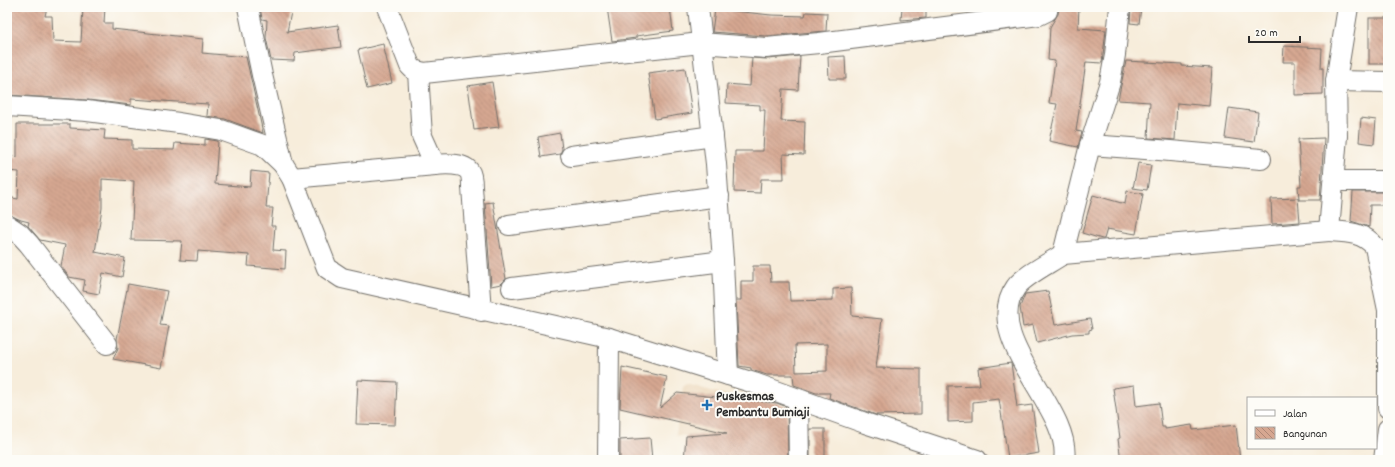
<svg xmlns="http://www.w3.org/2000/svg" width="1395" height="467" viewBox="0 0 1395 467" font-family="Dekko,sans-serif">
	<defs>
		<pattern id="building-back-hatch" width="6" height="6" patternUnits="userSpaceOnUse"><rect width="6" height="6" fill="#d6a791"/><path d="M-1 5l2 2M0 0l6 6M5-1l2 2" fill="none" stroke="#ae8877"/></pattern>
	</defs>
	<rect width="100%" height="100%" fill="#fdfcf7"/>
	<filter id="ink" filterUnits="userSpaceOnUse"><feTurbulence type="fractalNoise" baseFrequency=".025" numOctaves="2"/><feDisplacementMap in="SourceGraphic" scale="8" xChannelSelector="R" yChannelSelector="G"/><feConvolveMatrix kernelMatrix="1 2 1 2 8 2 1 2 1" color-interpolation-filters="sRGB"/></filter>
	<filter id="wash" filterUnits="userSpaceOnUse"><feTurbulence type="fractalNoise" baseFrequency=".012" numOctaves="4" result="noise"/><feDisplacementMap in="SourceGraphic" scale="16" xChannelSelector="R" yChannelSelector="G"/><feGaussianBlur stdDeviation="0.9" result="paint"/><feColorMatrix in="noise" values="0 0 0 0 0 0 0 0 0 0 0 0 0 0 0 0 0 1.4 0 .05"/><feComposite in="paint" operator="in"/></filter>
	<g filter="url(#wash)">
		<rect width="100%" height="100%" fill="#f7eddb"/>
		<!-- built -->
		<polygon fill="#ecd7ba" points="687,384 735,398 728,440 676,435 683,387"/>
		<g id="blocks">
			<!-- building -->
			<g fill="url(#building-back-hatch)" fill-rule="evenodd">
				<polygon points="7,7 47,7 45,16 52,16 53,41 81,42 83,7 105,7 104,23 112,23 112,29 203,39 202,53 246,57 263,133 225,119 207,116 208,104 131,99 131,105 88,100 7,95"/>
				<polygon points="260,7 292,7 287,32 338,25 341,47 295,53 294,61 271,60 266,38 267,20 262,19"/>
				<polygon points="607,7 670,7 673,31 636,36 636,38 612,41"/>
				<polygon points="902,7 926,7 926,18 901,20"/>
				<polygon points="1059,7 1079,7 1078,28 1106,30 1102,63 1086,62 1076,131 1082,132 1078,147 1049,141 1057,104 1049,103 1055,61 1048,60 1050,27 1058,14"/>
				<polygon points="1131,7 1141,7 1139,24 1130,23"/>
				<polygon points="715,9 771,15 805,16 806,12 827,13 826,31 766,36 712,32"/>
				<rect x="1369" y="18" width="19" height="46"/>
				<polygon points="383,44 392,83 367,89 358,50"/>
				<polygon points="1284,46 1322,48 1321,68 1323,68 1323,94 1295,95 1295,62 1283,62"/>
				<polygon points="800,56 798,90 783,89 781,121 805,122 804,155 783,154 784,179 761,179 760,193 734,192 735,151 763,151 765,110 760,110 760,105 726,103 727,84 750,86 752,58 767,59"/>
				<polygon points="845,56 846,79 829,79 828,57"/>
				<polygon points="1126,61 1182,64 1182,66 1212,68 1209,106 1177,103 1175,140 1148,138 1150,102 1118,100"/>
				<polygon points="685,68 692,113 655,119 648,73"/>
				<polygon points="492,82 499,127 474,130 468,86"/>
				<polygon points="1229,108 1258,112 1254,142 1225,138"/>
				<polygon points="1361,118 1376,120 1374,144 1359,142"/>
				<polygon points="17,124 70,124 70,128 105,130 104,139 132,140 132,149 174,150 175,143 205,145 205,139 218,141 215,184 250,187 251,171 269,173 266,208 273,208 271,226 275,226 273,250 286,251 285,269 248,266 249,255 198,251 197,261 180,260 182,241 131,240 134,181 102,179 102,208 95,252 125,258 122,277 103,273 99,294 83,291 85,280 69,277 61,266 65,245 40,240 28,226 29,222 21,220 7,214 7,197 18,199 19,172 7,171 7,155 17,157"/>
				<polygon points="560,133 562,149 560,154 541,157 538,137"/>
				<polygon points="1324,138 1320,200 1299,200 1298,186 1301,186 1298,139"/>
				<polygon points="1138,163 1151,165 1147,190 1133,188"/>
				<polygon points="1127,191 1143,194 1136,234 1107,229 1104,239 1102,239 1082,233 1093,195 1125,204"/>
				<polygon points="1353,192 1388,192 1388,205 1370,205 1369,227 1351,221"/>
				<polygon points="1298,198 1300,222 1272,224 1271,199"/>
				<polygon points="493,202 506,279 501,284 491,286 485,203"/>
				<path d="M753,266h17l1,16h18l1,19 43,-1v-11l18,-1 1,28 30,3 -6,49 45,1v45l-45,1 -47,-17 1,-5h-14l-22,-8 -1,-10h-26l-16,-5v-2l-12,-2 -3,-66h5v-19h12zM827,344v27l-31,1 -1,-27z"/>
				<polygon points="128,284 167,291 160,325 169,326 161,368 113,359 118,348 117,339"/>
				<polygon points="1048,291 1055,325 1090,319 1092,329 1089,330 1089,333 1072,334 1037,343 1033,325 1023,327 1020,307 1025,294"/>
				<polygon points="1011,363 1017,407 1032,405 1039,453 1008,458 999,399 973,402 973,421 948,422 948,386 980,385 978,368"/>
				<polygon points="622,367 667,377 660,408 677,393 777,403 787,407 788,460 684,460 686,436 727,433 620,408"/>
				<polygon points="358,380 397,382 395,425 356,424"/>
				<polygon points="1134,385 1136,406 1159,403 1162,427 1165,427 1165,429 1192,425 1193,430 1236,425 1240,460 1121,460 1118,439 1120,438 1113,388"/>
				<rect x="810" y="429" width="15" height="31"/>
				<polygon points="650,438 652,460 620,460 620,440"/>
			</g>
		</g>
	</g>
	<g filter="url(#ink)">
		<use href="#blocks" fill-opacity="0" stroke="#726f69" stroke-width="1"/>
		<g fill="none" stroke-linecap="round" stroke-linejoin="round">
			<defs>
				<g id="street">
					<polyline points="248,7 262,75 283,164"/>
					<polyline points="387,7 410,66 414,70 424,73 701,43 766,48 819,43 1039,15 1047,11 1048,7"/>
					<polyline points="698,7 716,164 723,261 728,375"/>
					<polyline points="1120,7 1115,55 1110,82 1090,145 1063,254 1329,231"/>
					<path d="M1348,7l-12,74 1,55 -8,95c17,1 35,1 46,16l13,63"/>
					<polyline points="418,72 422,136 435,165"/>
					<polyline points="1336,81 1388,82"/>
					<polyline points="7,106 87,111 179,123 221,130 263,145 283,164 292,178 327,268 342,278 609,338 754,383 865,423 977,460"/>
					<polyline points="1090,145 1159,150 1261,159"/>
					<polyline points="571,156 713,136"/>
					<path d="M292,178l143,-13c9,-1 28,-2 34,6 3,4 3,11 3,16l9,124"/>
					<polyline points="1334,181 1388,181"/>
					<polyline points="7,225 19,233 29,244 107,344"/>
					<polyline points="509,225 719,196"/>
					<path d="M1063,254c-13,9 -38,21 -47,33 -37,52 57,122 48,173"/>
					<polyline points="512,288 723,261"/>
					<polyline points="1388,310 1388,408"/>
					<polyline points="798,400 799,460"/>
					<polyline points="608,460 609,338"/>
					<polyline points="1384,460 1388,429"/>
				</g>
			</defs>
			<!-- street casing -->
			<use href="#street" stroke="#726f69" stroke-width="22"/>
			<!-- street -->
			<use href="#street" stroke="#fff" stroke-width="20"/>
		</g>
	</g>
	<!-- markers -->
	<path fill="#1f6fb2" stroke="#fdfcf7" stroke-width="1.5" d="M705 399h4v4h4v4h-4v4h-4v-4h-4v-4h4z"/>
	<g text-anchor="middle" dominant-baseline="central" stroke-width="4" stroke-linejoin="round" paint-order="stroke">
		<!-- poi labels -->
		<g font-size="14" font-weight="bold" fill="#2b2b2b" stroke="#fdfcf7" text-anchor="start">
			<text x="716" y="397">Puskesmas<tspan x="716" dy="16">Pembantu Bumiaji</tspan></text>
		</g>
	</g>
	<!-- margin -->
	<rect width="1395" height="467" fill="none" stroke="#fdfcf7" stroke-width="24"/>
	<!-- legend -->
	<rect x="1247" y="397" width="130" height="52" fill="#fdfcf7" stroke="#a9a8a5"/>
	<rect x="1255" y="410" width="20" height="6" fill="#ffffff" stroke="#a9a8a5"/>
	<text x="1283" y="417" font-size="12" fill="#2b2b2b">Jalan</text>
	<rect x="1255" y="427" width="20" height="12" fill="url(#building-back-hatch)" stroke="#a9a8a5"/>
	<text x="1283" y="437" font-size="12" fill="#2b2b2b">Bangunan</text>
	<!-- scale -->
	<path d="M1249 36v6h51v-6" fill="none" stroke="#2b2b2b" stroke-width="2"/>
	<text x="1255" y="36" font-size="12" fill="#2b2b2b" stroke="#fdfcf7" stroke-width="3" paint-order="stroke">20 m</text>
</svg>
